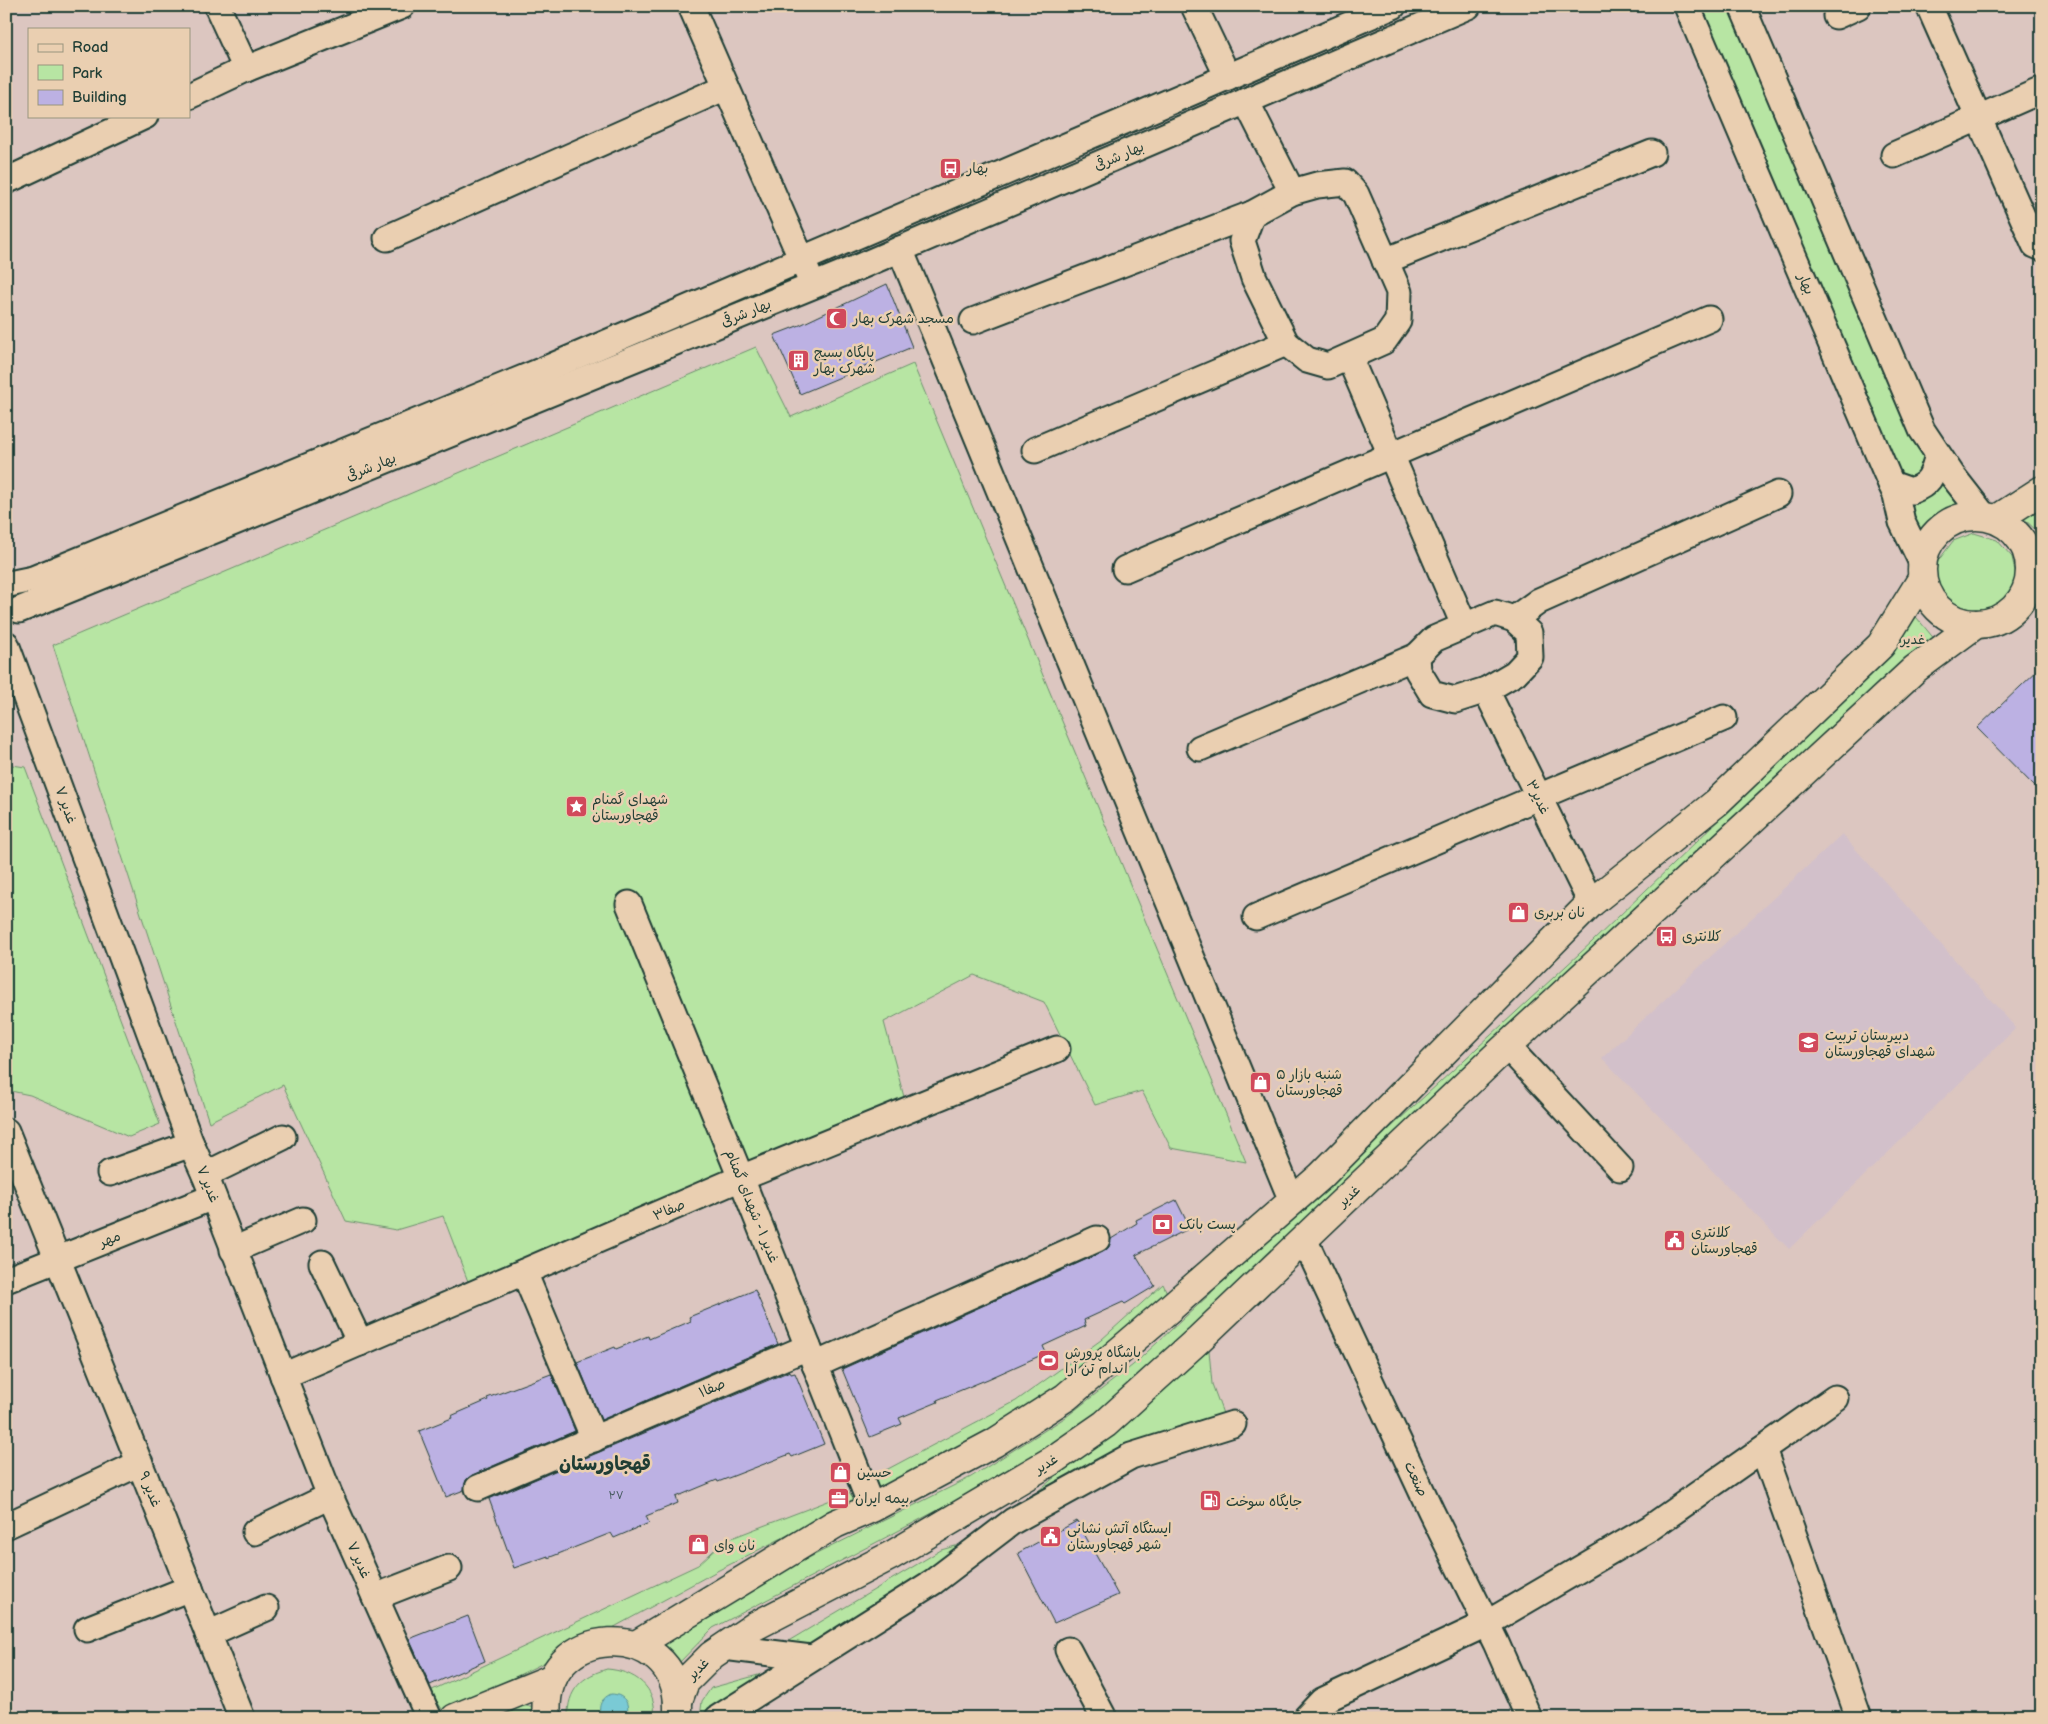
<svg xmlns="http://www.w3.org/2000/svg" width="2048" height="1724" viewBox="0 0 2048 1724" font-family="'Balsamiq Sans','Playpen Sans Arabic',sans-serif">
	<rect width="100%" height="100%" fill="#dcc6c0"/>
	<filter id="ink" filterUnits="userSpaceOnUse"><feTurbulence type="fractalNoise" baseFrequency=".02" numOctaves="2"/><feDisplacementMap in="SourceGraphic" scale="10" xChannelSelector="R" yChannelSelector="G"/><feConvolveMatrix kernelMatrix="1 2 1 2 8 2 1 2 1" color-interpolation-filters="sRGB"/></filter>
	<g filter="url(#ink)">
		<!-- built -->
		<polygon fill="#d2c0ca" points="1842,834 2016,1028 1789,1249 1602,1058"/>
		<!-- green -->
		<g fill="#b7e5a3" stroke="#6b916c">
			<polygon points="1692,6 1730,6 1931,455 1918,482 1894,479"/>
			<polygon points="756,347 791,417 913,364 1246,1162 1171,1148 1142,1091 1095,1105 1044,1002 974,975 884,1022 904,1097 615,1220 469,1284 443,1216 396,1230 346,1221 283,1085 209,1122 53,645"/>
			<path d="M1940,466l33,43c-30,8 -42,11 -54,41l-11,-55z"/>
			<polygon points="2042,504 2042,536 2020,515"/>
			<polygon points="1974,533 1997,540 2012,557 2016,576 2006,599 1987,611 1967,614 1950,604 1940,594 1934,580 1938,561 1953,541"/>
			<polygon points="1912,612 1936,641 1748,812 1094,1417 1022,1466 713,1628 674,1668 648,1643 730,1597 971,1477 1066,1417 1133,1365 1592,942 1750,790 1823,719"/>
			<polygon points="6,764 25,767 160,1124 129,1137 30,1095 6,1090"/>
			<polygon points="1163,1284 1169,1297 1041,1400 963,1445 879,1489 871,1478 1016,1401 1101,1340"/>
			<polygon points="1208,1339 1212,1384 1225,1419 1137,1448 1038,1491 1120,1423"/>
			<polygon points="849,1493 855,1501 717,1571 596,1637 444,1712 430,1691 698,1565 724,1541"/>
			<polygon points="966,1543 932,1574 819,1647 775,1649 941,1550"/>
			<path d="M607,1669c27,2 51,18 47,49h-86c-1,-28 14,-42 39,-49z"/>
			<polygon points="769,1672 712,1718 700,1718 702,1701 711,1688"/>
			<polygon points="523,1706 535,1706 535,1718 499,1718"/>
		</g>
		<!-- water -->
		<path fill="#7acad5" stroke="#569295" d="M611,1694c14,0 21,12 14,24h-23c-5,-10 -2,-19 9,-24z"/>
		<!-- building -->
		<g fill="#bcb1e3" stroke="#1f3d34">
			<polygon points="887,284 912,347 800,394 774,335 800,325"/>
			<polygon points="2042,666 2042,794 1977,728"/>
			<polygon points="1176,1200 1190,1228 1136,1255 1155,1286 1125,1304 1123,1302 1084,1320 1086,1326 1043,1346 1046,1353 988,1379 937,1400 938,1402 899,1418 902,1424 870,1437 842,1369 1103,1252 1109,1247 1111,1239 1137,1223 1136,1220"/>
			<polygon points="755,1290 778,1344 601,1420 577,1362 615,1347 616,1349 648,1336 649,1339 691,1321 689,1317"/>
			<polygon points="790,1371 791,1374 795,1373 824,1444 792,1457 790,1454 718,1482 717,1480 676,1497 678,1503 646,1516 649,1523 614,1538 611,1533 548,1558 548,1556 514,1568 489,1499"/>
			<polygon points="551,1374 575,1431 472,1475 466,1480 464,1490 446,1497 419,1431 452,1418 451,1416 488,1400 487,1398"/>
			<polygon points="1077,1521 1118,1595 1054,1623 1018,1553"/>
			<polygon points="468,1616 485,1661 430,1685 409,1639"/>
		</g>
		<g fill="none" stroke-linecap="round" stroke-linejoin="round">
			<defs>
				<g id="minor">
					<polyline points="217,6 246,69"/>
					<polyline points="691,6 808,274"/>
					<polyline points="1194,6 1228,77"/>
					<polyline points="1687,6 1891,484 1896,495 1902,522 1922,563"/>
					<polyline points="1742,6 1922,430 1952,475 1984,516"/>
					<polyline points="1929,6 2035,245 2042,248"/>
					<polyline points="1836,16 1858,6"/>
					<polyline points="189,96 246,69 402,6"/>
					<polyline points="1246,101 1292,192"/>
					<polyline points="1894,155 2042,90"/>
					<polyline points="6,181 145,116"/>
					<polygon points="1345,182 1356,194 1399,292 1398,321 1384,341 1328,366 1307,360 1286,343 1254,278 1242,241 1252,214 1292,192 1317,185"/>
					<polyline points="387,238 726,87"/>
					<polyline points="900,249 1292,1201"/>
					<polyline points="1385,261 1652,153"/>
					<polyline points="973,321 1252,214"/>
					<polyline points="1349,357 1464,625"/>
					<polyline points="1035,450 1286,343"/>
					<path d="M1891,484l20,7c21,-8 21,-16 27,-36"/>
					<polyline points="1125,569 1709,319"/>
					<polyline points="9,584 33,579 548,368 1393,6"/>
					<polyline points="19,610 854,269 1468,6"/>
					<polygon points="1495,613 1514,619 1529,633 1530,657 1515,673 1486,690 1455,700 1432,694 1418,671 1417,656 1434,639"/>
					<polyline points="1514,619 1539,601 1778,494"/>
					<polyline points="6,644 191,1144 205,1175 330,1496 429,1718"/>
					<polyline points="1486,690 1591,903"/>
					<polyline points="1200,748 1417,656"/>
					<polyline points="629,904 741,1178 872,1508"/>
					<polyline points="1256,917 1724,718"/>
					<polyline points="1507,1046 1620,1168"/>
					<polyline points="6,1131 242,1718"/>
					<polyline points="110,1173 191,1144"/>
					<polyline points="205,1175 283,1137"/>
					<polyline points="1304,1239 1431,1511 1496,1643 1529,1718"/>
					<polyline points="233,1250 303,1220"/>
					<polyline points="322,1263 360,1343"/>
					<polyline points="524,1272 594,1439"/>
					<polyline points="6,1280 213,1197"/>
					<polyline points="815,1365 1097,1239"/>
					<polyline points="283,1376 741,1178 1057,1049"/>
					<polyline points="1763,1449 1859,1718"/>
					<polyline points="478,1488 808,1347"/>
					<polyline points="6,1526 140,1463"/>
					<polyline points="255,1532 330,1496"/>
					<polyline points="375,1597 449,1568"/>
					<polyline points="87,1629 190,1588"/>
					<polyline points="208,1634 266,1608"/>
					<polyline points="724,1647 811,1658"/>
					<polyline points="1068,1650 1104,1718"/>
					<polyline points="718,1718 933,1582 1013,1521 1131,1456 1233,1424"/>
					<polyline points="1306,1718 1322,1701 1486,1624 1650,1528 1835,1398"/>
				</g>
				<g id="major">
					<circle cx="1976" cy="570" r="54"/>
					<polyline points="1997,519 2042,490"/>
					<polyline points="636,1645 835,1524 872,1508 994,1443 1066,1397 1170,1308 1321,1176 1591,903 1716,803 1881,645 1922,579"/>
					<polyline points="678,1701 685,1682 712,1655 755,1626 892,1555 1053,1460 1105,1424 1199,1339 1494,1058 1915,669 1976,624"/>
					<polyline points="455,1718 553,1678"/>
					<path d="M547,1718c-10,-98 133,-101 131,-9"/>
				</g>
			</defs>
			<!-- minor casing -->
			<use href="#minor" stroke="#1f3d34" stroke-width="29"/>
			<!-- major casing -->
			<use href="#major" stroke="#1f3d34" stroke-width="31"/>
			<!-- minor -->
			<use href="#minor" stroke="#eacfb1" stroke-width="25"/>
			<!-- major -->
			<use href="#major" stroke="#eacfb1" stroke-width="28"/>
		</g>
	</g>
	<!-- icons -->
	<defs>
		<symbol id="bus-square" viewBox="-11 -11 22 22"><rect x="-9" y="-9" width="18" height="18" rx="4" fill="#d1495b" stroke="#eacfb1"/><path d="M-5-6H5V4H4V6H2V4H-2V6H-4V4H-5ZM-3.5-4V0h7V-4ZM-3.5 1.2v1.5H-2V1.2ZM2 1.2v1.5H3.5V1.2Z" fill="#fff"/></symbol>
		<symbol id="mosque-square" viewBox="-11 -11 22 22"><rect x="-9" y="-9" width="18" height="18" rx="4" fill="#d1495b" stroke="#eacfb1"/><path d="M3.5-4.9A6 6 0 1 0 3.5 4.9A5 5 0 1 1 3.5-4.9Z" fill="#fff"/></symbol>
		<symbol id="building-square" viewBox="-11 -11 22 22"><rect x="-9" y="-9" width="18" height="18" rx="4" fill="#d1495b" stroke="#eacfb1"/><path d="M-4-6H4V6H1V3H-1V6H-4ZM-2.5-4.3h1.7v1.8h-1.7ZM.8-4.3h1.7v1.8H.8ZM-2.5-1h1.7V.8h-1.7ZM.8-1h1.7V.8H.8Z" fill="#fff"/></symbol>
		<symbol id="sight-square" viewBox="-11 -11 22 22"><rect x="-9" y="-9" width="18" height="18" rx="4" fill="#d1495b" stroke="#eacfb1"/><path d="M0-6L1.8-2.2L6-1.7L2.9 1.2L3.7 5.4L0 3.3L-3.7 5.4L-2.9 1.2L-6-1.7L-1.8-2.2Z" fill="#fff"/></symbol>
		<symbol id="shop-square" viewBox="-11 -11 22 22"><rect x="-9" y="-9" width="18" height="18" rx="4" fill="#d1495b" stroke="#eacfb1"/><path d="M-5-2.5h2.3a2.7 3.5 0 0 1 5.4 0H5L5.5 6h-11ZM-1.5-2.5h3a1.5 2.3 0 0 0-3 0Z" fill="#fff"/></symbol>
		<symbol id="school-square" viewBox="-11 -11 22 22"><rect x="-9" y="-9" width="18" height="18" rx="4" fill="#d1495b" stroke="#eacfb1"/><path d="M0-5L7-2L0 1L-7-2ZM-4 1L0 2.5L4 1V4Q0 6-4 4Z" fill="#fff"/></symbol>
		<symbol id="bank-square" viewBox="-11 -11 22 22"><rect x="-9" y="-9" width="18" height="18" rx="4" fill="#d1495b" stroke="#eacfb1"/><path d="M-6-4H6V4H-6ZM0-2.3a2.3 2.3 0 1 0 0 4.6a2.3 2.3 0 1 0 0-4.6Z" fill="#fff"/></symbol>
		<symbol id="civic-square" viewBox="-11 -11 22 22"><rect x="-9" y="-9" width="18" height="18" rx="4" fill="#d1495b" stroke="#eacfb1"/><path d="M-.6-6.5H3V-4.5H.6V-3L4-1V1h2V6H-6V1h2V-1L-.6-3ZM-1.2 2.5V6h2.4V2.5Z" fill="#fff"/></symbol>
		<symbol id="stadium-square" viewBox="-11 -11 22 22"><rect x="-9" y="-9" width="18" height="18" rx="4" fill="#d1495b" stroke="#eacfb1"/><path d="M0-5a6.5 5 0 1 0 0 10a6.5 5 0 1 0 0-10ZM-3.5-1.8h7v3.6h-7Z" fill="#fff"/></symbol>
		<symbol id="office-square" viewBox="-11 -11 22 22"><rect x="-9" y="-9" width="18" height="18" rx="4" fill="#d1495b" stroke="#eacfb1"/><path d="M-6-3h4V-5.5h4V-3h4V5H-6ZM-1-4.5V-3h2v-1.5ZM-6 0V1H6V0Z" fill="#fff"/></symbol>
		<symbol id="fuel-square" viewBox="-11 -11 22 22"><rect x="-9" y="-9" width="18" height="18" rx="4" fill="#d1495b" stroke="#eacfb1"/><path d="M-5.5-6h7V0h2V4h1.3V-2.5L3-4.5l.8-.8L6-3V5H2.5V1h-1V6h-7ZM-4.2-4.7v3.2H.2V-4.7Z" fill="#fff"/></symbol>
	</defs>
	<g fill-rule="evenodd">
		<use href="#bus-square" x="938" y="156" width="25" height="25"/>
		<use href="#mosque-square" x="824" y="306" width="25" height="25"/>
		<use href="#building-square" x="786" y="348" width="25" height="25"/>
		<use href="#sight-square" x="564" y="794" width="25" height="25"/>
		<use href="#shop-square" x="1506" y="900" width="25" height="25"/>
		<use href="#bus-square" x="1654" y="924" width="25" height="25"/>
		<use href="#school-square" x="1796" y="1030" width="25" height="25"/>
		<use href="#shop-square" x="1248" y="1070" width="25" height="25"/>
		<use href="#bank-square" x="1150" y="1212" width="25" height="25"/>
		<use href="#civic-square" x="1662" y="1228" width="25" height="25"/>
		<use href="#stadium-square" x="1036" y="1348" width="25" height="25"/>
		<use href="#shop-square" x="828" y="1460" width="25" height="25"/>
		<use href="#office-square" x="826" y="1486" width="25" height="25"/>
		<use href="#fuel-square" x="1198" y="1488" width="25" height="25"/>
		<use href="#civic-square" x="1038" y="1524" width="25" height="25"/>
		<use href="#shop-square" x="686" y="1532" width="25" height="25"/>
	</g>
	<g text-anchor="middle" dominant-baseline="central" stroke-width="5" stroke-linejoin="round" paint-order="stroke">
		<!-- number labels -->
		<g font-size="11" fill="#465a60">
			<text x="616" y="1495">۲۷</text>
		</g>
		<!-- street labels -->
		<g font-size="14" fill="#1f3d34" stroke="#eacfb1">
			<text transform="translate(1119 156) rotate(-23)">بهار شرقی</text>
			<text transform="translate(1806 284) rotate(67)">بهار</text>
			<text transform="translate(746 313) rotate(-22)">بهار شرقی</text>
			<text transform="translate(371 467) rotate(-22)">بهار شرقی</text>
			<text transform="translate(1538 797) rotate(64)">غدیر۳</text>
			<text transform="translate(66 805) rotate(70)">غدیر ۷</text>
			<text transform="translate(208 1184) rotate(68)">غدیر ۷</text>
			<text transform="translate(1349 1196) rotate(-43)">غدیر</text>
			<text transform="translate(752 1206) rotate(68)">غدیر ۱ - شهدای گمنام</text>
			<text transform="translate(669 1210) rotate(-23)">صفا۳</text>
			<text transform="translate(110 1239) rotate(-22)">مهر</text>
			<text transform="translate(712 1388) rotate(-23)">صفا۱</text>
			<text transform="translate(1046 1464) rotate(-32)">غدیر</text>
			<text transform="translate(1416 1479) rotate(65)">صنعت</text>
			<text transform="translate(150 1489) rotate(68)">غدیر ۹</text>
			<text transform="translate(359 1560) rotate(66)">غدیر ۷</text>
			<text transform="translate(698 1669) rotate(-46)">غدیر</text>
		</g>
		<!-- poi labels -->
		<g font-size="14" fill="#1f3d34" stroke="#eacfb1" text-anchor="start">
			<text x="967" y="168">بهار</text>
			<text x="853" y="318">مسجد شهرک بهار</text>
			<text x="814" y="352">پایگاه بسیج<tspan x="814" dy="16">شهرک بهار</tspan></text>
			<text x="592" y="799">شهدای گمنام<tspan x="592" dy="16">قهجاورستان</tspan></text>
			<text x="1534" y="912">نان بربری</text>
			<text x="1682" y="936">کلانتری</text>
			<text x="1825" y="1035">دبیرستان تربیت<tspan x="1825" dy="16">شهدای قهجاورستان</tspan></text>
			<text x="1276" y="1074">۵ شنبه بازار<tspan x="1276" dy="16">قهجاورستان</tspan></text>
			<text x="1179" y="1224">پست بانک</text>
			<text x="1691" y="1232">کلانتری<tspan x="1691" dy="16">قهجاورستان</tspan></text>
			<text x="1065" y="1352">باشگاه پرورش<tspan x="1065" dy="16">اندام تن آرا</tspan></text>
			<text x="857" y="1472">حسین</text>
			<text x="855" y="1498">بیمه ایران</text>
			<text x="1226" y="1501">جایگاه سوخت</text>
			<text x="1067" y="1528">ایستگاه آتش نشانی<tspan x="1067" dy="16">شهر قهجاورستان</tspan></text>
			<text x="714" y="1545">نان وای</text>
		</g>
		<!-- park labels -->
		<g font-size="14" fill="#27453a" stroke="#eacfb1">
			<text x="1913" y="639">غدیر</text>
		</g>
		<!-- district labels -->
		<g font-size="19" font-weight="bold" fill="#1f3d34" stroke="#eacfb1">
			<text x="605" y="1464">قهجاورستان</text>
		</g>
	</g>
	<!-- margin -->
	<rect width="2048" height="1724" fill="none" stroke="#eacfb1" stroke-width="25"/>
	<rect x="12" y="12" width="2023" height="1699" fill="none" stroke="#1f3d34" stroke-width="2" filter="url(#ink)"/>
	<!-- legend -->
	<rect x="28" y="28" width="162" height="90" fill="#eacfb1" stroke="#99957f"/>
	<rect x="38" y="44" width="25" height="8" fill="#eacfb1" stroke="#99957f"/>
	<text x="72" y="52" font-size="15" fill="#1f3d34">Road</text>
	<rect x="38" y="65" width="25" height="15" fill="#b7e5a3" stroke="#99957f"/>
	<text x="72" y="78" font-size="15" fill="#1f3d34">Park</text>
	<rect x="38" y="90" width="25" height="15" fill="#bcb1e3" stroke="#99957f"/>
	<text x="72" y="102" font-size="15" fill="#1f3d34">Building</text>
</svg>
